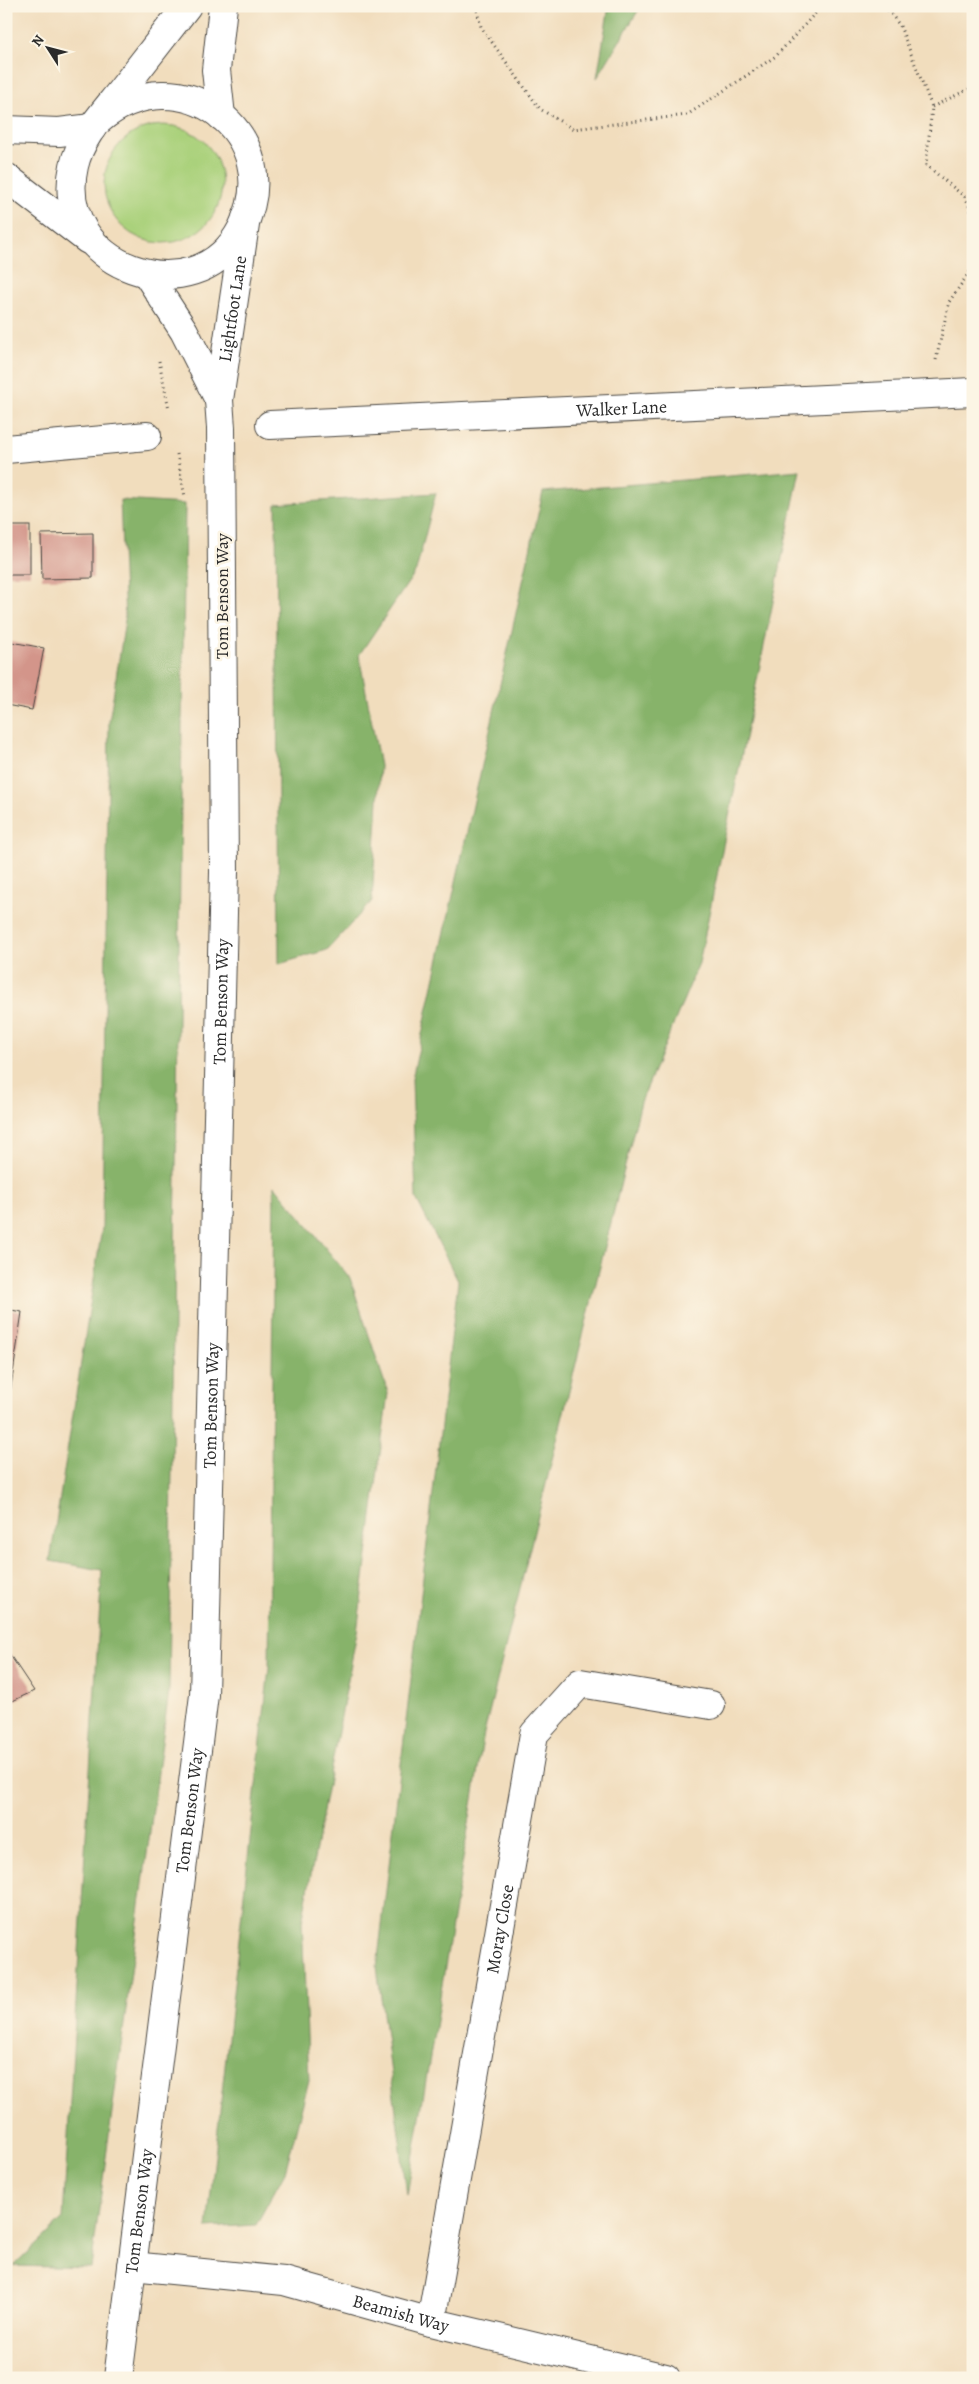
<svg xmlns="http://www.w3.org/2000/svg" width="979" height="2384" viewBox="0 0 979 2384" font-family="Alegreya,serif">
	<rect width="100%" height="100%" fill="#fcf5e5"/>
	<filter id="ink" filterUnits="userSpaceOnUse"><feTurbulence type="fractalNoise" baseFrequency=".02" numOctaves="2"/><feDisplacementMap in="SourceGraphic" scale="10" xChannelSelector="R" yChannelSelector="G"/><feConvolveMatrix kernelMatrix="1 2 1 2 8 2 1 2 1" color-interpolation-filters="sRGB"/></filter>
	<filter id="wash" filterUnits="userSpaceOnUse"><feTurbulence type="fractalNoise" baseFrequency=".0096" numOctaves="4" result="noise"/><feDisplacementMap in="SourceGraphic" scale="20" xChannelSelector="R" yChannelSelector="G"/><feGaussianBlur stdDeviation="1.12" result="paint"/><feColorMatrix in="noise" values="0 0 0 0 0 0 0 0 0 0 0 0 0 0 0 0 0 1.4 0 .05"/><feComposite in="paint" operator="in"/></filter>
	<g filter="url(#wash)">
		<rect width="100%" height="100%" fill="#f1ddbd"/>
		<!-- green -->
		<circle fill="#aad17b" stroke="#6a7e53" cx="163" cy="184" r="59"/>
		<!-- forest -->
		<g fill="#87b36b" stroke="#596f4b">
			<polygon points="609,6 641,6 597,78"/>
			<polygon points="800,470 699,963 641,1102 484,1733 407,2195 377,1967 458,1281 416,1198 412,1079 543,492"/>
			<polygon points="436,493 416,571 359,655 380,766 372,901 327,950 279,964 276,504"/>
			<polygon points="120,500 185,504 169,1691 91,2268 14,2266 63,2219 102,1570 50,1561 102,1228 109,722 125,621"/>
			<polygon points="274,1185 350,1278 388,1393 357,1632 302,1922 309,2080 285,2172 256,2225 207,2228 269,1668"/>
		</g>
		<g id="blocks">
			<!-- building -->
			<g fill="#d3958a">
				<rect x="6" y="526" width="24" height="49"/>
				<polygon points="93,533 93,578 42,579 41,534"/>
				<polygon points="6,641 44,648 32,710 6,705"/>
				<polygon points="6,1309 22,1312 7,1414 6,1414"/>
				<polygon points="6,1649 34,1691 6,1704"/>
			</g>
		</g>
	</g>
	<g filter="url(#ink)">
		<use href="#blocks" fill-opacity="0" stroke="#494641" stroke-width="1"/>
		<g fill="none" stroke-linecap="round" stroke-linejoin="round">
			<defs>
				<g id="minor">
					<path id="s1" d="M270,425l703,-33"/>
					<polyline points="6,449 147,436"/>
					<path id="s2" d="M132,2266l152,15 147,41 235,56"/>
					<path id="s3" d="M431,2322l103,-588 46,-51 131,22"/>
				</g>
				<g id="major">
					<polyline points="221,116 216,70 223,6"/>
					<path d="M99,120c81,-68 190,15 143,108 -46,91 -191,38 -168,-62 7,-31 31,-54 50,-79 21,-27 42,-54 63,-81"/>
					<polyline points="6,130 59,132 92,128"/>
					<polyline points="6,177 88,240"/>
					<polyline points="147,274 184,331 219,400"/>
					<path id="s4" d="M118,2378l86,-683 20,-823 -3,-444 -2,-28 27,-182"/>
				</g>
			</defs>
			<!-- minor casing -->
			<use href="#minor" stroke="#494641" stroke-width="30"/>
			<!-- major casing -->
			<use href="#major" stroke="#494641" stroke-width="30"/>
			<!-- path -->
			<g stroke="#494641" stroke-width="3" stroke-dasharray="1 4" stroke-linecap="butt">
				<polyline points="476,6 481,27 540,109 573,129 687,115 776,56 822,6"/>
				<polyline points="885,6 900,26 932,107 926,165 966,198 973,217"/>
				<polyline points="932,107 973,87"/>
				<polyline points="936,360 949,302 973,267"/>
				<polyline points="159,361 169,409"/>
				<polyline points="177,454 185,497"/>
			</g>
			<!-- minor -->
			<use href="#minor" stroke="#fff" stroke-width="28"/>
			<!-- major -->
			<use href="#major" stroke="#fff" stroke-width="28"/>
		</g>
	</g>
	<g text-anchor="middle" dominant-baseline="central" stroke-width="5" stroke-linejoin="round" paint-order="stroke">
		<!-- street labels -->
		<g font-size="18" fill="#2b2b2b" stroke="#fcf5e5">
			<text stroke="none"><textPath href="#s4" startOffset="2076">Lightfoot Lane</textPath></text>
			<text stroke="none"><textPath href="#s1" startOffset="352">Walker Lane</textPath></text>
			<text transform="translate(222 596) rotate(-90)">Tom Benson Way</text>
			<text stroke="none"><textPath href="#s4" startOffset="1382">Tom Benson Way</textPath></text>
			<text stroke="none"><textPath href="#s4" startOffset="978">Tom Benson Way</textPath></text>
			<text stroke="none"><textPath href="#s4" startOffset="572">Tom Benson Way</textPath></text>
			<text stroke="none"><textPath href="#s3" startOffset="399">Moray Close</textPath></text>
			<text stroke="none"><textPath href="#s4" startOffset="168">Tom Benson Way</textPath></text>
			<text stroke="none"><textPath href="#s2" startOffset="274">Beamish Way</textPath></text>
		</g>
	</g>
	<!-- margin -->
	<rect width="979" height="2384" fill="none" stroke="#fcf5e5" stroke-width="25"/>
	<!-- north arrow -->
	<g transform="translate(48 48) rotate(306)" stroke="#fcf5e5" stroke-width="4" paint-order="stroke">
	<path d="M0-4L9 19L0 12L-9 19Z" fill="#2b2b2b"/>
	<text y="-8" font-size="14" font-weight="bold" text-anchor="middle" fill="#2b2b2b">N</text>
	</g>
</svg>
